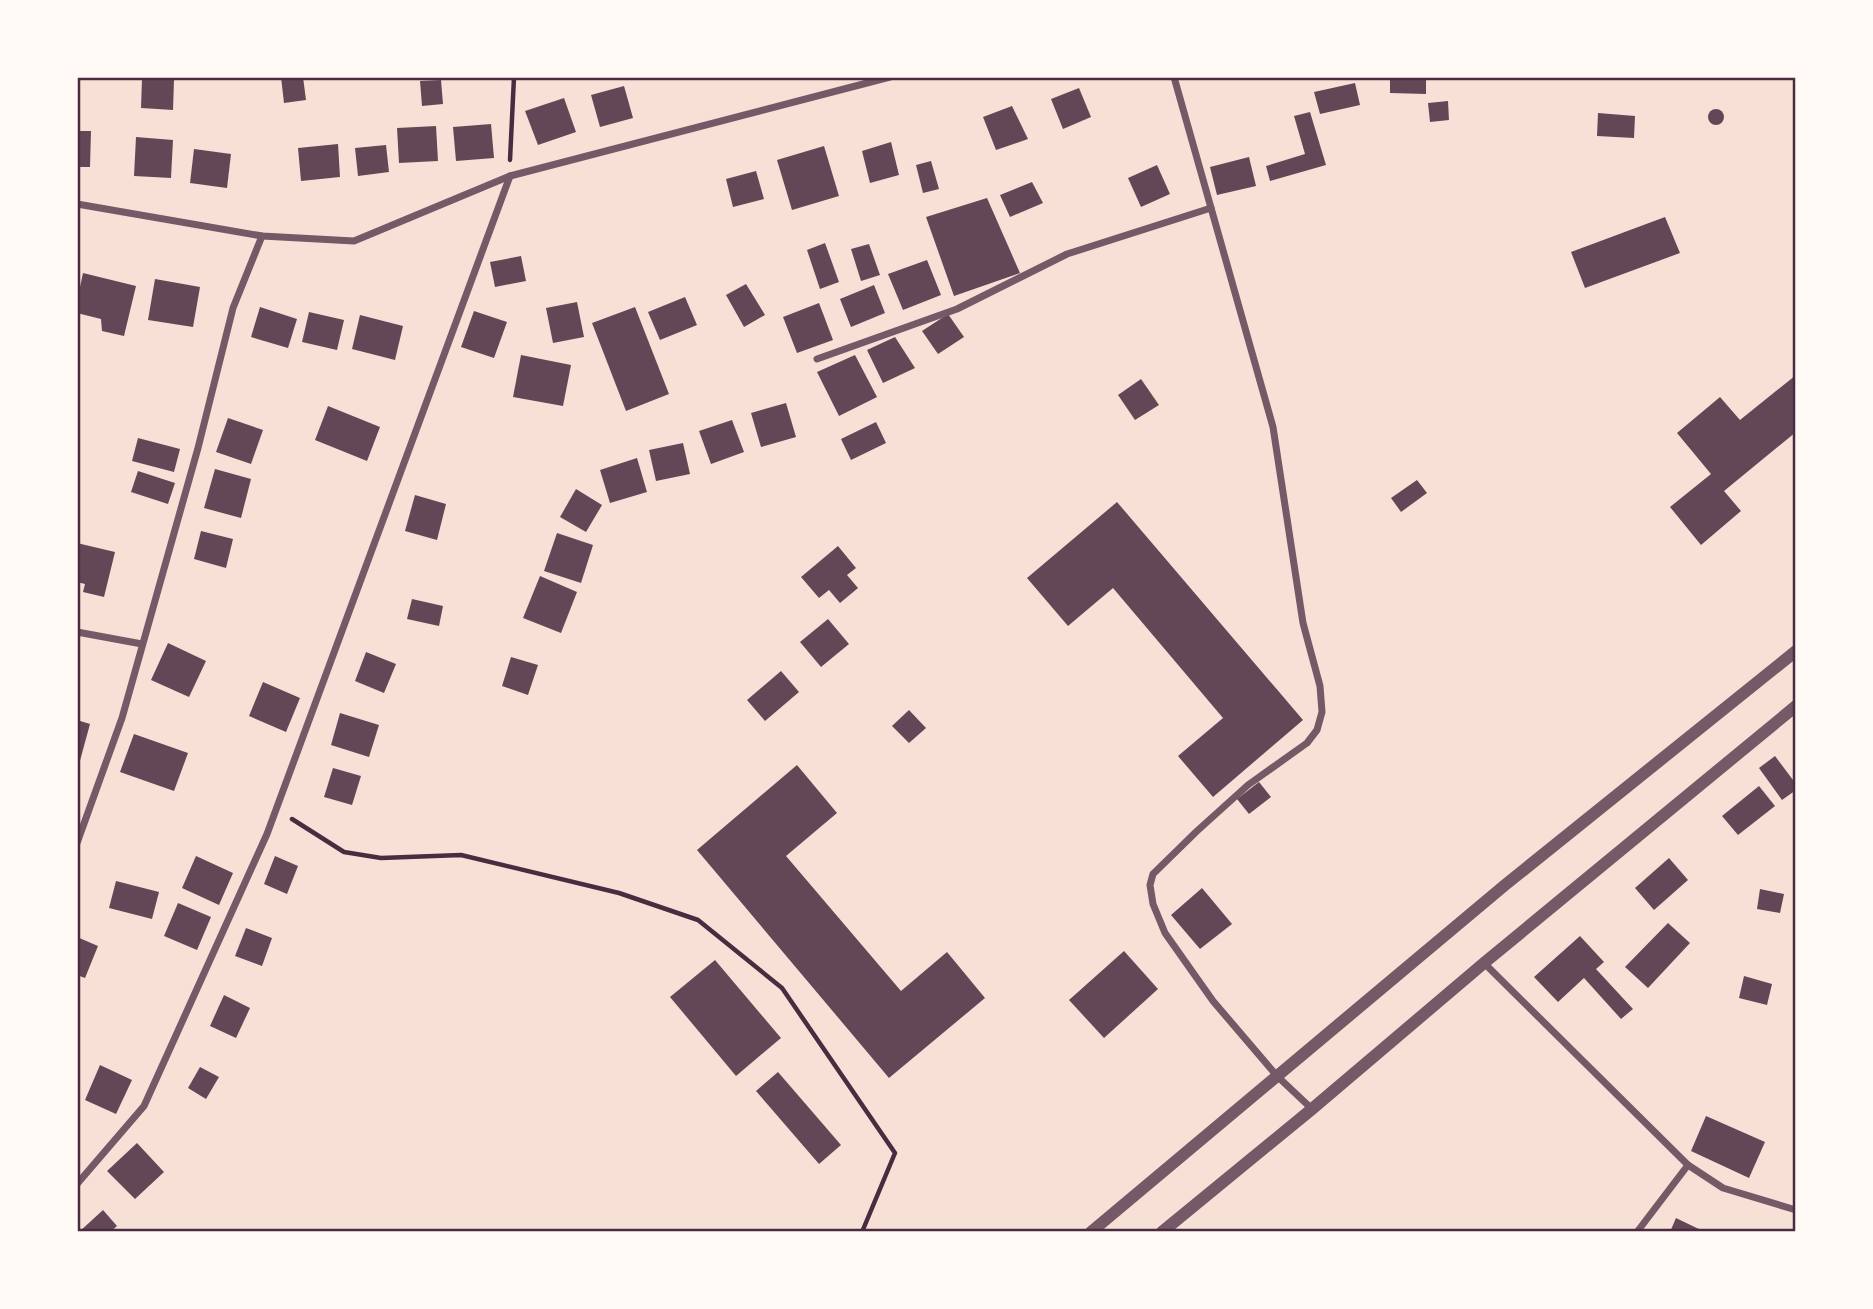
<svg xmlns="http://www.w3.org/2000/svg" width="1873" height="1309" viewBox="0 0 1873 1309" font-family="Rubik,sans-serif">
	<rect width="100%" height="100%" fill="#f7e1d7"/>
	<!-- building -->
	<g fill="#644757">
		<polygon points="281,77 303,77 306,100 284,103"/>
		<polygon points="1390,77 1426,77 1426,94 1390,93"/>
		<polygon points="142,79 174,80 173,110 141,108"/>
		<polygon points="441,80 443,104 422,106 420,81"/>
		<polygon points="1355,83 1360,105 1320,114 1314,92"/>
		<polygon points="624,86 633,118 600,127 591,95"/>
		<polygon points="1079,88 1091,117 1063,129 1051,99"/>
		<polygon points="564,98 576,132 538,145 525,111"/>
		<polygon points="1448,101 1449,120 1430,122 1428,103"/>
		<polygon points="1012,106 1028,139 996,150 983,117"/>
		<circle cx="1716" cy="117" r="8"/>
		<polygon points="1310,112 1326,165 1270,181 1266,166 1305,154 1294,116"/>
		<polygon points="1598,113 1635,116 1634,138 1597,136"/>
		<polygon points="491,124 494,158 456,161 453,127"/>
		<polygon points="436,126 438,161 399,163 397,128"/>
		<polygon points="77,131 91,131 90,167 77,167"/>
		<polygon points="136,137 173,140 171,178 134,176"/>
		<polygon points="891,142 899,175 870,183 862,151"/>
		<polygon points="338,144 340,177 301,181 298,148"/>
		<polygon points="386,145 389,172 358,176 355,148"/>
		<polygon points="824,146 839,196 792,210 777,160"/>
		<polygon points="194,149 231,154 227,188 190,183"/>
		<polygon points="1249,157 1256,186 1217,195 1210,167"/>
		<polygon points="931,161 939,189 923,193 916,165"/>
		<polygon points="1157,165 1170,194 1141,207 1128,178"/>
		<polygon points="756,171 764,199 733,207 726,179"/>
		<polygon points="1032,182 1043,203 1010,217 1000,195"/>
		<polygon points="987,198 1020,273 954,296 926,217"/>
		<polygon points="1665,217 1680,253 1585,288 1571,252"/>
		<polygon points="825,243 839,282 820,289 807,250"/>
		<polygon points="869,244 880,275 861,281 851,249"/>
		<polygon points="521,256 526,281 495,287 490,262"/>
		<polygon points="927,260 941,295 903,310 888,274"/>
		<polygon points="83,273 136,286 124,336 102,331 101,319 77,313 77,301"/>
		<polygon points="155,279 200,287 193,327 148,320"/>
		<polygon points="746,284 765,315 744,327 726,295"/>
		<polygon points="874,285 885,313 851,327 840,299"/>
		<polygon points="685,297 697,325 660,340 648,312"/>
		<polygon points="577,302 584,337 553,343 546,308"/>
		<polygon points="819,303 833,340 797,353 783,317"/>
		<polygon points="260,307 297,319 288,348 251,337"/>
		<polygon points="635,307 669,394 626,411 592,323"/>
		<polygon points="474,311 507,322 494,358 461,347"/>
		<polygon points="309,312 344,320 337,350 302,342"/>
		<polygon points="948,314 964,337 938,354 922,331"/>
		<polygon points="360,315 403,326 395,360 352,349"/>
		<polygon points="895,337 915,368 883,383 867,350"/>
		<polygon points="521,355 571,365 563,406 513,397"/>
		<polygon points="855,355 877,397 839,416 817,372"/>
		<polygon points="1796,375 1796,432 1724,491 1741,511 1701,545 1670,507 1711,474 1677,433 1720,397 1740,420"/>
		<polygon points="1141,379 1159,405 1135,420 1118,395"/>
		<polygon points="786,403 796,437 761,447 751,413"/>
		<polygon points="328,406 380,427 367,461 315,440"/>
		<polygon points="228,418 263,430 251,464 216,452"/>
		<polygon points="732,420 744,452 711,464 699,431"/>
		<polygon points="876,422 886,443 851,460 841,439"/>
		<polygon points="138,438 180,449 174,472 132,461"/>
		<polygon points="683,443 690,474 656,481 649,450"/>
		<polygon points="637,458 647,492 610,503 600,470"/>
		<polygon points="215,469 251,479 241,518 204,508"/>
		<polygon points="138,471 175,483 168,504 131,492"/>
		<polygon points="1417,480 1427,493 1401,512 1391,498"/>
		<polygon points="576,489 602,505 586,532 560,517"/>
		<polygon points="415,495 446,504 437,540 405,531"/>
		<polygon points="1117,502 1303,720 1213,797 1178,756 1223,718 1113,588 1068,626 1027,578"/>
		<polygon points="201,531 233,539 226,568 194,559"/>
		<polygon points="557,533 593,545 581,583 544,571"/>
		<polygon points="77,543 115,552 104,597 83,592 85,584 77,582"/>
		<polygon points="838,546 856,568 847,575 858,588 840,603 829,590 819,598 801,577"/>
		<polygon points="540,576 577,592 561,633 523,618"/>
		<polygon points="412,599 443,606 439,626 407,619"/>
		<polygon points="828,619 849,644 821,667 800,642"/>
		<polygon points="168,643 206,661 189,697 151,680"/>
		<polygon points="366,652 396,664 384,693 355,681"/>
		<polygon points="511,657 538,665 528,695 502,686"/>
		<polygon points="781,671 799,692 765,721 747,700"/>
		<polygon points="263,682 300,698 286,732 249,716"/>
		<polygon points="909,710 926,728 909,743 892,726"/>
		<polygon points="340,713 379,725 369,757 331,745"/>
		<polygon points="77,720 90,724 78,768 77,768"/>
		<polygon points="134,734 188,753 174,791 120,772"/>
		<polygon points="1775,756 1796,784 1796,790 1782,800 1759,768"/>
		<polygon points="797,765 837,813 786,856 901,991 947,952 985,998 889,1078 697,850"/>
		<polygon points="333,768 361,776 352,805 324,797"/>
		<polygon points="1259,782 1271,797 1249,814 1237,799"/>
		<polygon points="1759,786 1775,806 1738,835 1722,816"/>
		<polygon points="196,856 233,873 219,905 182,888"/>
		<polygon points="275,856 298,866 287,894 264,884"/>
		<polygon points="1669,858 1688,880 1654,910 1635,888"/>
		<polygon points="116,881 159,892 152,919 109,908"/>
		<polygon points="1202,888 1232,924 1200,949 1171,915"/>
		<polygon points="1760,889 1784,894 1780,913 1757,909"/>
		<polygon points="178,903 211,917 197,950 164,936"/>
		<polygon points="1668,923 1690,943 1648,988 1625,967"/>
		<polygon points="246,928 272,938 262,966 235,956"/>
		<polygon points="1580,936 1604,962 1596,969 1633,1009 1621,1019 1584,978 1558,1002 1534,977"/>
		<polygon points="77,937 98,946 85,978 77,975"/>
		<polygon points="1124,951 1158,989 1104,1038 1069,1000"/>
		<polygon points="715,960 781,1038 736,1076 670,997"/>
		<polygon points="1744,976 1772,984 1767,1005 1739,998"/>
		<polygon points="224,995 250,1008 236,1038 210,1026"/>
		<polygon points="100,1065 132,1080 116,1114 85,1100"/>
		<polygon points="200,1067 219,1077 206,1099 188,1088"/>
		<polygon points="778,1072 841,1145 819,1164 756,1091"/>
		<polygon points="1706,1116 1765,1142 1749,1178 1691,1151"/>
		<polygon points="137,1143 164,1172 135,1199 107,1171"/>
		<polygon points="103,1210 117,1226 110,1232 79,1232"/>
		<polygon points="1676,1218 1705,1232 1670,1232"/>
	</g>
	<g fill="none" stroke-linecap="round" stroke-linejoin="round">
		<!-- path -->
		<g stroke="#4a2c40" stroke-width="4.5">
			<polyline points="510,160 514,77"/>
			<polyline points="292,819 344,852 381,858 461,855 619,893 698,920 782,988 895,1153 862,1232"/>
		</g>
		<!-- minor -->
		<g stroke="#755966" stroke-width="7">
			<polyline points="1174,77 1273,427 1303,623 1320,686 1322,712 1317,730 1307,743 1248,785 1197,831 1153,874 1150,885 1153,904 1165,933 1213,1001 1277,1076 1312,1109"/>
			<polyline points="77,204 262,236 354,241 510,176 890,77"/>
			<polyline points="817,359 957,309 1067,254 1211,208"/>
			<polyline points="77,632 142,644"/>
			<polyline points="77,843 122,718 198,448 233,308 262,236"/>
			<polyline points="1484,963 1688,1165 1723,1188 1796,1210"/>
			<polyline points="77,1184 144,1106 267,834 510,176"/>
			<polyline points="1637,1232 1688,1165"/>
		</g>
		<!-- tertiary -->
		<g stroke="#755966" stroke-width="12">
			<polyline points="1091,1232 1505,885 1796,651"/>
			<polyline points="1162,1232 1312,1109 1484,963 1796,706"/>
		</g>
	</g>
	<!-- border -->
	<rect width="1873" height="1309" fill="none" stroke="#fffaf5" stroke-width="158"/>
	<rect x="79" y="79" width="1715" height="1151" fill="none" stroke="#4a2c40" stroke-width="2.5"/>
</svg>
